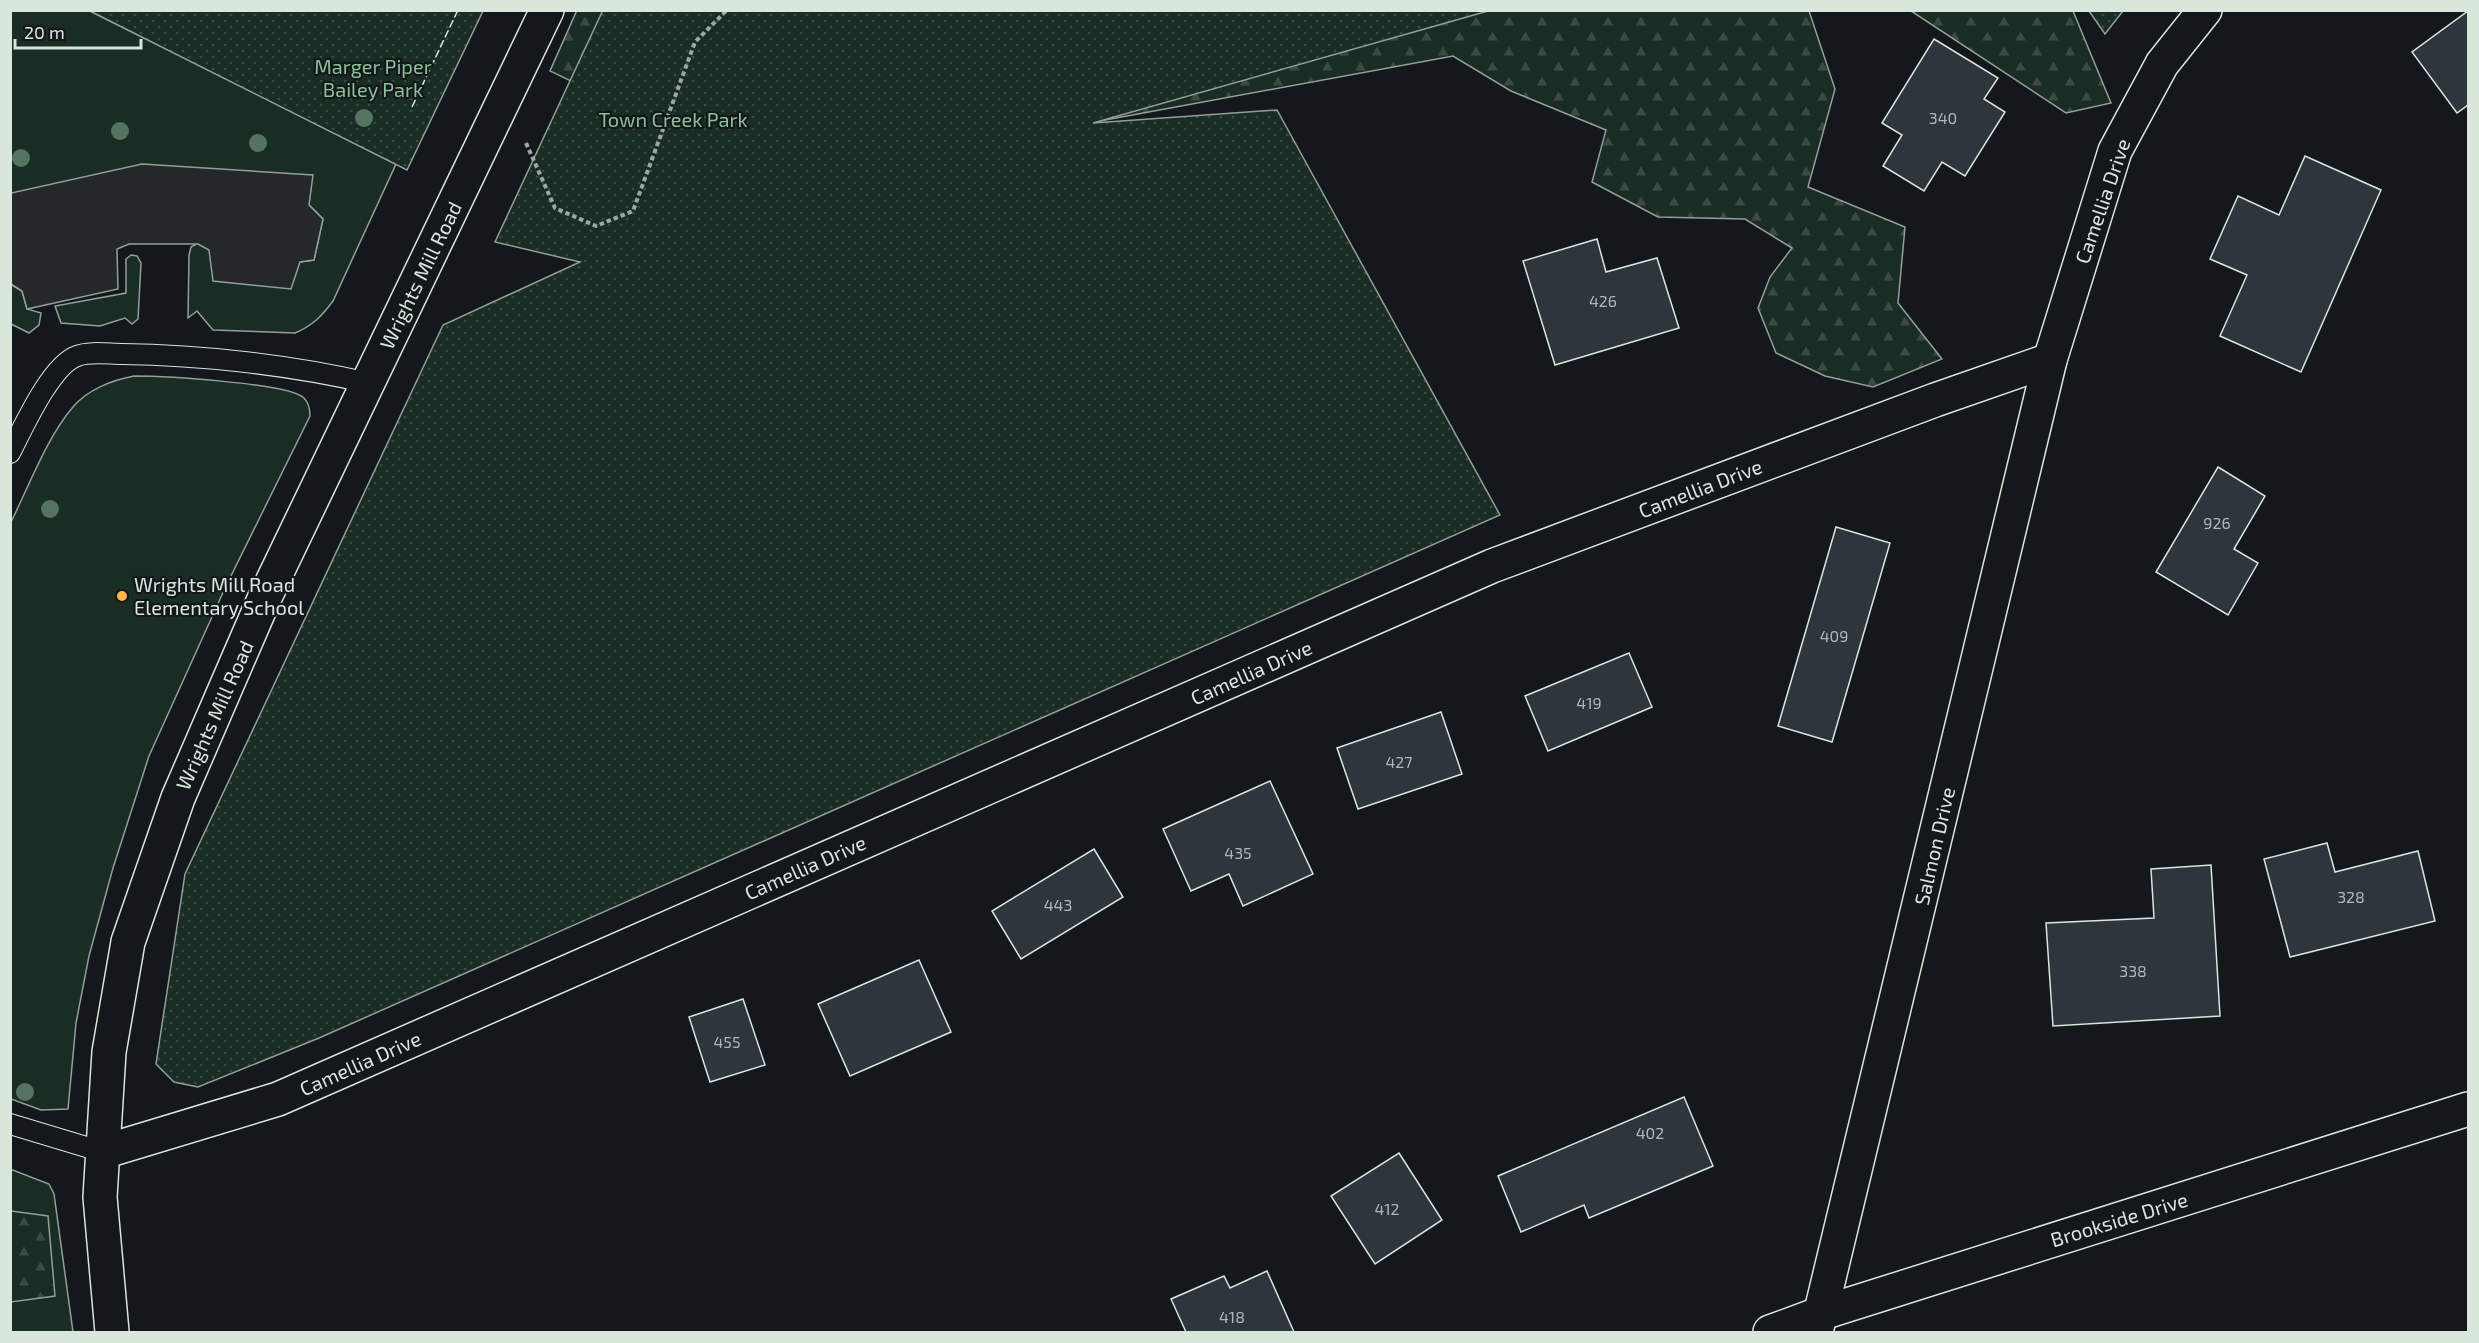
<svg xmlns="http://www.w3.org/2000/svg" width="2479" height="1343" viewBox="0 0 2479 1343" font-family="'Exo 2',sans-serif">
	<defs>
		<pattern id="forest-firs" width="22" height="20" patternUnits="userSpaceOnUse" patternTransform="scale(1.5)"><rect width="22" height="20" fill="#1a2d24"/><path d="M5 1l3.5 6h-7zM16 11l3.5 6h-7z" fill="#3b4b43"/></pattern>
		<pattern id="park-dots" width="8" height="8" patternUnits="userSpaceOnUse" patternTransform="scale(1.5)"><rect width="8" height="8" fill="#1a2d24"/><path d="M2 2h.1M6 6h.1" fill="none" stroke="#3b4b43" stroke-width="1.8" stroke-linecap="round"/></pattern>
	</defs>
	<rect width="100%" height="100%" fill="#14181c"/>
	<!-- grass -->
	<g fill="#1a2d24" stroke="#939e99" stroke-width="1.5">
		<path d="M11,11h79l306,153 -63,137c-11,15 -21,25 -38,32l-82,-3 -16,-19 -9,7 1,-63 2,-8 7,-4 11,6 91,13 14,-2 9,-41 -14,-14 3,-30 -301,18v3z"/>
		<polygon points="131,255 137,256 141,263 138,319 132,324 125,318 100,326 61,323 55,306 126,293 126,259"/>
		<polygon points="10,284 22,291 27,309 41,313 39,325 29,333 11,324"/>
		<path d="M134,376c27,0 155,7 170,22 5,5 6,12 6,18l-84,170 -77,170 -36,112 -24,88 -13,67 -8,86 -27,1 -30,-11v-577c18,-36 36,-85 62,-115 14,-17 39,-27 61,-31z"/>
		<polygon points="10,1169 49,1184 54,1194 73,1332 11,1332"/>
	</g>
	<!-- forest -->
	<g fill="url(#forest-firs)" stroke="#939e99" stroke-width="1.5">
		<polygon points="577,10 1809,11 1835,89 1808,187 1905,227 1898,303 1942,359 1873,387 1825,376 1776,353 1758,308 1770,277 1792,248 1745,219 1658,217 1592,182 1606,130 1511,91 1453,56 1089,123 807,194 550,71"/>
		<polygon points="1911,11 2073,11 2111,103 2066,113"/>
		<polygon points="11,1211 48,1216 55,1296 11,1302"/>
	</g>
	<!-- park -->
	<g fill="url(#park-dots)" stroke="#939e99" stroke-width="1.5">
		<polygon points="603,10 1488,11 1093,123 1277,110 1500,515 319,1038 198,1087 174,1082 156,1064 185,874 443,325 580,262 495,242"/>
		<polygon points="90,11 483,11 407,170"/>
		<polygon points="2089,11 2123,11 2105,34"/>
	</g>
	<!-- parking -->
	<polygon fill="#24282b" stroke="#939e99" stroke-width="1.5" points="142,164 313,175 309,205 323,219 314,260 300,262 291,289 213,281 209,250 198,244 129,244 117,249 118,289 27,309 22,291 11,284 11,193"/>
	<!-- building -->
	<g fill="#2c363c" stroke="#d8e6dc" stroke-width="1.5">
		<polygon points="2468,11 2468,105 2457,113 2412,52"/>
		<polygon points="1934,39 1998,78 1984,99 2005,112 1965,176 1942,162 1924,191 1883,166 1902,135 1882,123"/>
		<polygon points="2305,156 2381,190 2301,372 2220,336 2247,275 2210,259 2238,196 2279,215"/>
		<polygon points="1597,239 1606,272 1657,258 1679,328 1555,365 1523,261"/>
		<polygon points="2218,467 2265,496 2234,549 2258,563 2228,615 2156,572"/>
		<polygon points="1836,527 1890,543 1832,742 1778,726"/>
		<polygon points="1629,653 1652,707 1548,751 1525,696"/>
		<polygon points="1441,712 1462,774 1358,809 1337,748"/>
		<polygon points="1270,781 1313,874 1243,906 1229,874 1191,891 1163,829"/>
		<polygon points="2327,843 2335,872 2418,851 2435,921 2290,957 2264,859"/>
		<polygon points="1094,849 1123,897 1021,959 992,911"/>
		<polygon points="2211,865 2220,1016 2053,1026 2046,923 2154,918 2151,869"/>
		<polygon points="919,960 951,1032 850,1076 818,1004"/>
		<polygon points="743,999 765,1065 710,1082 689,1017"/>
		<polygon points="1684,1097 1713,1166 1589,1218 1584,1205 1521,1232 1498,1176"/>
		<polygon points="1399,1153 1442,1220 1375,1264 1331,1196"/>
		<polygon points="1267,1271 1294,1332 1186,1332 1171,1299 1224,1276 1230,1288"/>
	</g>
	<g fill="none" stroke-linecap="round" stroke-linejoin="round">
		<defs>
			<g id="lane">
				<path d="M10,453c13,-25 41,-88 67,-97 12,-5 32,-2 45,-2 80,1 169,11 247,29"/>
				<polyline points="10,1124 103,1152"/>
			</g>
			<g id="street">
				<polyline points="103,1152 278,1099 1492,566 1935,400 2050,360"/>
				<polyline points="112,1332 100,1197 109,1052 128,942 178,798 265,597 547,10"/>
				<polyline points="1770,1332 1819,1314 2468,1109"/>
				<polyline points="1816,1332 2050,360 2115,151 2162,64 2205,10"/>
			</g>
		</defs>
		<!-- lane casing -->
		<use href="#lane" stroke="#d8e6dc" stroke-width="22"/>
		<!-- street casing -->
		<use href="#street" stroke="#d8e6dc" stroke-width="36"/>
		<!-- path -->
		<polyline stroke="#9da8a2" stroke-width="4" stroke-dasharray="4.5 3" stroke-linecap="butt" points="526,143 555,208 596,226 633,211 695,42 727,10"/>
		<!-- lane -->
		<use href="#lane" stroke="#14181c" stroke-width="20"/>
		<!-- street -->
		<use href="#street" stroke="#14181c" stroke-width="33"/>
		<!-- fence -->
		<polyline stroke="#d8e6dc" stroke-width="1.5" stroke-dasharray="8 3" stroke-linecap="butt" points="412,107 458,10"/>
	</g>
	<!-- trees -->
	<g fill="#55745f">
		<circle cx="364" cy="118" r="9"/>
		<circle cx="120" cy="131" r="9"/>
		<circle cx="258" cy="143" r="9"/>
		<circle cx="21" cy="158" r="9"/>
		<circle cx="50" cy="509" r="9"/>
		<circle cx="25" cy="1092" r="9"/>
	</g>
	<!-- markers -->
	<circle fill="#ffb74d" stroke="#14181c" stroke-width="2" cx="122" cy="596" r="6"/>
	<g text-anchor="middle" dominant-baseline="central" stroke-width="4.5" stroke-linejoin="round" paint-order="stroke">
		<!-- number labels -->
		<g font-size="16" fill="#adbab4">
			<text x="1943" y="117">340</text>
			<text x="1603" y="300">426</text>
			<text x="2217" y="522">926</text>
			<text x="1834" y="635">409</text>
			<text x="1589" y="702">419</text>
			<text x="1399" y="761">427</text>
			<text x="1238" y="852">435</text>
			<text x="2351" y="896">328</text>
			<text x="1058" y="904">443</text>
			<text x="2133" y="970">338</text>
			<text x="727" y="1041">455</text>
			<text x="1650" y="1132">402</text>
			<text x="1387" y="1208">412</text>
			<text x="1232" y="1316">418</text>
		</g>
		<!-- park labels -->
		<g font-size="20" fill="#8ac095" stroke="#14181c">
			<text x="373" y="66">Marger Piper<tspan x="373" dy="23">Bailey Park</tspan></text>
			<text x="673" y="119">Town Creek Park</text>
		</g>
		<!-- street labels -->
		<g font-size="20" fill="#d8e6dc" stroke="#14181c">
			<text transform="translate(2102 201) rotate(-71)">Camellia Drive</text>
			<text transform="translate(420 275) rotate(-64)">Wrights Mill Road</text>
			<text transform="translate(1700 488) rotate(-21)">Camellia Drive</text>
			<text transform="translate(1251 672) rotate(-24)">Camellia Drive</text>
			<text transform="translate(214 715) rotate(-66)">Wrights Mill Road</text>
			<text transform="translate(1934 846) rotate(-77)">Salmon Drive</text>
			<text transform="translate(805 867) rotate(-24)">Camellia Drive</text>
			<text transform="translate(360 1063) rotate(-24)">Camellia Drive</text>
			<text transform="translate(2119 1219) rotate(-17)">Brookside Drive</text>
		</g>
		<!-- poi labels -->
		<g font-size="20" fill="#d8e6dc" stroke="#14181c" text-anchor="start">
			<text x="134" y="584">Wrights Mill Road<tspan x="134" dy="23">Elementary School</tspan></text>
		</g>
	</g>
	<!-- border -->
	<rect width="2479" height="1343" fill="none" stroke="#d8e6dc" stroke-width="24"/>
	<!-- scale -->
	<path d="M15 39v9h126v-9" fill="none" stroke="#d8e6dc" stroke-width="3"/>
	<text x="24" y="39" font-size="18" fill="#d8e6dc" stroke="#14181c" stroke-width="4.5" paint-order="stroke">20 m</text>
</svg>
